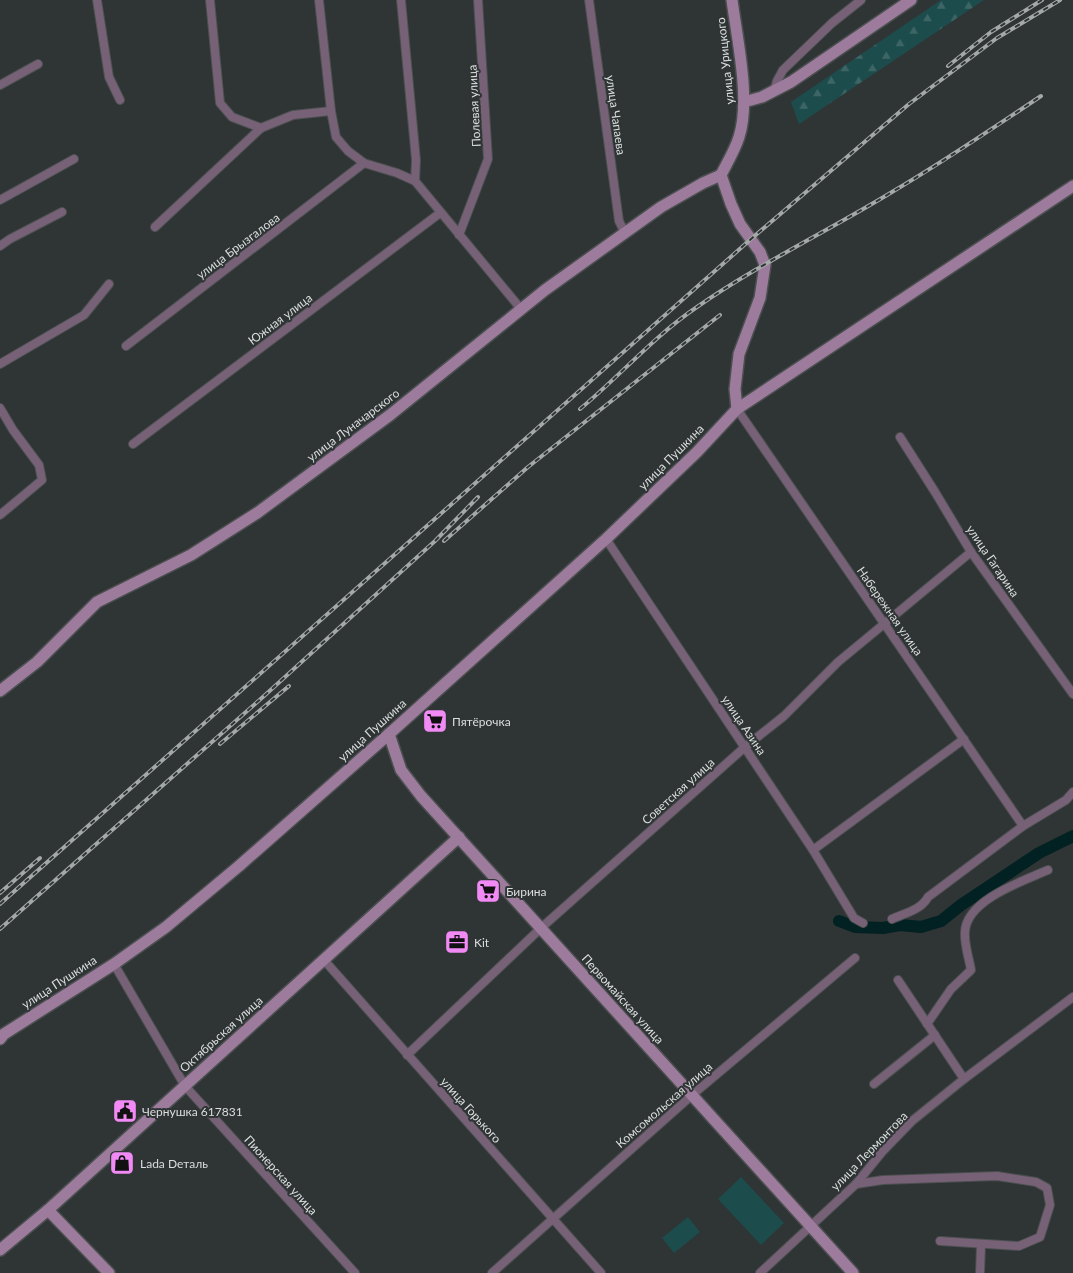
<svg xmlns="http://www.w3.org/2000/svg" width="1073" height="1273" viewBox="0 0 1073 1273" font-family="Lato,sans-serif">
	<defs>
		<pattern id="forest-firs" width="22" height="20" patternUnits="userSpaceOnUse" patternTransform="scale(1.25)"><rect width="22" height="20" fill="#1d4c4d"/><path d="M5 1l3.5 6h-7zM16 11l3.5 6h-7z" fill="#3d6566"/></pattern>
	</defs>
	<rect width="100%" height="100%" fill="#2f3434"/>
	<!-- forest -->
	<polygon fill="url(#forest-firs)" points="941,0 984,0 799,124 791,102"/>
	<!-- pitch -->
	<g fill="#1d4c4d">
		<polygon points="741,1177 784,1223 761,1245 718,1199"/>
		<polygon points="688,1217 700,1232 674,1253 662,1238"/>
	</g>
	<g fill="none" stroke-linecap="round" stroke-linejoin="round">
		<!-- river -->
		<polyline stroke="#012122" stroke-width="12" points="839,921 855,927 883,928 900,925 921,927 941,921 961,905 1039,853 1073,836"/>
		<defs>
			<g id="street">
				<polyline points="97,0 109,77 120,100"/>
				<polyline points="210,0 220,103 232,117 261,128 293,115 331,111"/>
				<polyline points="319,0 331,111 336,137 348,151 364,163 397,173 415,181 521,309"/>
				<polyline points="401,0 416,160 415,181"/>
				<polyline points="589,0 619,221 625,233"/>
				<polyline points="0,85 38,64"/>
				<polyline points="774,91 777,81 783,70 832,23 861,0"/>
				<polyline points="0,200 74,159"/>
				<polyline points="155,227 261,128"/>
				<polyline points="459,235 488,159 478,0"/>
				<polyline points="0,246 10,239 62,212"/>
				<polyline points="126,346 364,163"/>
				<polyline points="0,364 84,315 109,284"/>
				<polyline points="0,408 13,430 39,465 42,480 0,515"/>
				<polyline points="737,409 1023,826"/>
				<polyline points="900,437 935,492 971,552 1073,694"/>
				<polyline points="133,444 440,213"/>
				<polyline points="606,539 813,850 854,918 863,923"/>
				<polyline points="813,850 964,739"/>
				<path d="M892,919c13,-6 29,-9 36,-22l95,-71 43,-26 7,-8"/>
				<polyline points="324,960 601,1273"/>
				<polyline points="114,964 185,1086 355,1273"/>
				<polyline points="898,980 964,1079"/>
				<path d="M927,1024l24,-35 20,-19c-2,-12 -7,-26 -6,-38 1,-32 58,-51 83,-62"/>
				<polyline points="407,1055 541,928 745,747 784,716 838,662 971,552"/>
				<polyline points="874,1084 935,1035"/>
				<polyline points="856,1184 883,1180 997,1176 1036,1182 1047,1188 1050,1205 1040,1237 1019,1246 940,1241"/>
				<polyline points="492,1273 691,1096 855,958"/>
				<polyline points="760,1273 856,1184 882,1152 912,1121 964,1079 1073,997"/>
				<polyline points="980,1273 981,1245"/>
			</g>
			<g id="secondary">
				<polyline points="744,102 762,97 791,82 911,0"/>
				<polyline points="721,175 731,204 740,224 760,252 765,265 760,298 739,354 735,389 737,409"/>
				<path d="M721,175c6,-12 14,-25 18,-38 12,-37 -2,-98 -7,-137"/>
				<polyline points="0,691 37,662 97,602 191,555 257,513 390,415 545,290 661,207 703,183 721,175"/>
				<polyline points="389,734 401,770 421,796 853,1273"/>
				<polyline points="0,1039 4,1034 114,964 166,927 239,866 389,734 606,539 697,452 737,409 1073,186"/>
				<polyline points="48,1210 109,1273"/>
				<polyline points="0,1250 48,1210 459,837"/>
			</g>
		</defs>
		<!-- street casing -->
		<use href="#street" stroke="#4b4f4f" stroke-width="10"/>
		<!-- secondary casing -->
		<use href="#secondary" stroke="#4b4f4f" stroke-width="14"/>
		<!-- street -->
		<use href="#street" stroke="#776177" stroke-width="8"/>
		<!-- secondary -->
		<use href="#secondary" stroke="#9d7b9d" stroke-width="11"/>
		<defs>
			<g id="rail">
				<polyline points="948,66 991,32 1042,0"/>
				<path d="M580,409c40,-33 74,-73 117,-102 62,-43 131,-76 195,-115 51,-30 100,-63 149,-96"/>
				<polyline points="444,541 528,467 720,315"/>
				<polyline points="220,744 289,686"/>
				<polyline points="0,893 40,858"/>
				<polyline points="0,904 751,239 909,104 997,38 1060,0"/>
				<polyline points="0,929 264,696 435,541 478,497"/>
			</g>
		</defs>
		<!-- rail casing -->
		<use href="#rail" stroke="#a4a8a8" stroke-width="4"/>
		<!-- rail -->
		<use href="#rail" stroke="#2f3434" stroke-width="2" stroke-dasharray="5.5" stroke-linecap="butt"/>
	</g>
	<!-- icons -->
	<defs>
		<symbol id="supermarket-square" viewBox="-11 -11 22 22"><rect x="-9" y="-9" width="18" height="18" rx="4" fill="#f18af4" stroke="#2f3434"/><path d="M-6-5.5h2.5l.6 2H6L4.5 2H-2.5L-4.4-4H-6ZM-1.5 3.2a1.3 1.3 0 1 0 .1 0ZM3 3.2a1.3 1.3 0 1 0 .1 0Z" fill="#111"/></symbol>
		<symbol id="office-square" viewBox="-11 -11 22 22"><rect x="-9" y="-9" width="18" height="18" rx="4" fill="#f18af4" stroke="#2f3434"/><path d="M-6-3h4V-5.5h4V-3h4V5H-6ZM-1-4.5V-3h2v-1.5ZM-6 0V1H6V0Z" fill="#111"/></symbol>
		<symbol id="civic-square" viewBox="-11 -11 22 22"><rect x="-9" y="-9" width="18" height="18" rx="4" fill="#f18af4" stroke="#2f3434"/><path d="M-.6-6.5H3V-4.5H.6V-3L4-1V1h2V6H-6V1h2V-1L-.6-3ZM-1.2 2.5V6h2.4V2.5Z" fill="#111"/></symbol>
		<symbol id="shop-square" viewBox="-11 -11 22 22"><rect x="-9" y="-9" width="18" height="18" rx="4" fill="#f18af4" stroke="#2f3434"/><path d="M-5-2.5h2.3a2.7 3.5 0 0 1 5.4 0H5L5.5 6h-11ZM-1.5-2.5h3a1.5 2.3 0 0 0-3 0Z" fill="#111"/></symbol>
	</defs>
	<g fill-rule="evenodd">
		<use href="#supermarket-square" x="421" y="707" width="28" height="28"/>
		<use href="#supermarket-square" x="474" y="877" width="28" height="28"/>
		<use href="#office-square" x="443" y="928" width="28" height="28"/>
		<use href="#civic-square" x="111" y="1097" width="28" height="28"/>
		<use href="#shop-square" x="108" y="1149" width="28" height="28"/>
	</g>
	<g text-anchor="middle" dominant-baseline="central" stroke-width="4" stroke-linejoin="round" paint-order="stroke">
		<!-- street labels -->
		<g font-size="12" fill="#dbdede" stroke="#2f3434">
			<text transform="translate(725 61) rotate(-96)">улица Урицкого</text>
			<text transform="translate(474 106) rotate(-93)">Полевая улица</text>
			<text transform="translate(616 115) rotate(82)">улица Чапаева</text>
			<text transform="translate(238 246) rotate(-37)">улица Брызгалова</text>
			<text transform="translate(280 319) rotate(-37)">Южная улица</text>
			<text transform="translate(353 425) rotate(-37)">улица Луначарского</text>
			<text transform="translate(671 457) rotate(-45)">улица Пушкина</text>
			<text transform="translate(993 561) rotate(56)">улица Гагарина</text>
			<text transform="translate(890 611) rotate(55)">Набережная улица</text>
			<text transform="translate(744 725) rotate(56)">улица Азина</text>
			<text transform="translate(372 730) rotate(-42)">улица Пушкина</text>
			<text transform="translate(678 791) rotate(-42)">Советская улица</text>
			<text transform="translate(59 982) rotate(-33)">улица Пушкина</text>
			<text transform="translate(623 999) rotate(48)">Первомайская улица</text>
			<text transform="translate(221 1034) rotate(-42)">Октябрьская улица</text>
			<text transform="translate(664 1105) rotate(-41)">Комсомольская улица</text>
			<text transform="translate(471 1110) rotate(48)">улица Горького</text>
			<text transform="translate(869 1151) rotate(-46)">улица Лермонтова</text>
			<text transform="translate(281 1175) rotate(48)">Пионерская улица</text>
		</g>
		<!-- poi labels -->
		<g font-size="12" fill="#dbdede" stroke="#2f3434" text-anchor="start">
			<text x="452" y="721">Пятёрочка</text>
			<text x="506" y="891">Бирина</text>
			<text x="474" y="942">Kit</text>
			<text x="142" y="1111">Чернушка 617831</text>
			<text x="140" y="1163">Lada Dеталь</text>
		</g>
	</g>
</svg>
